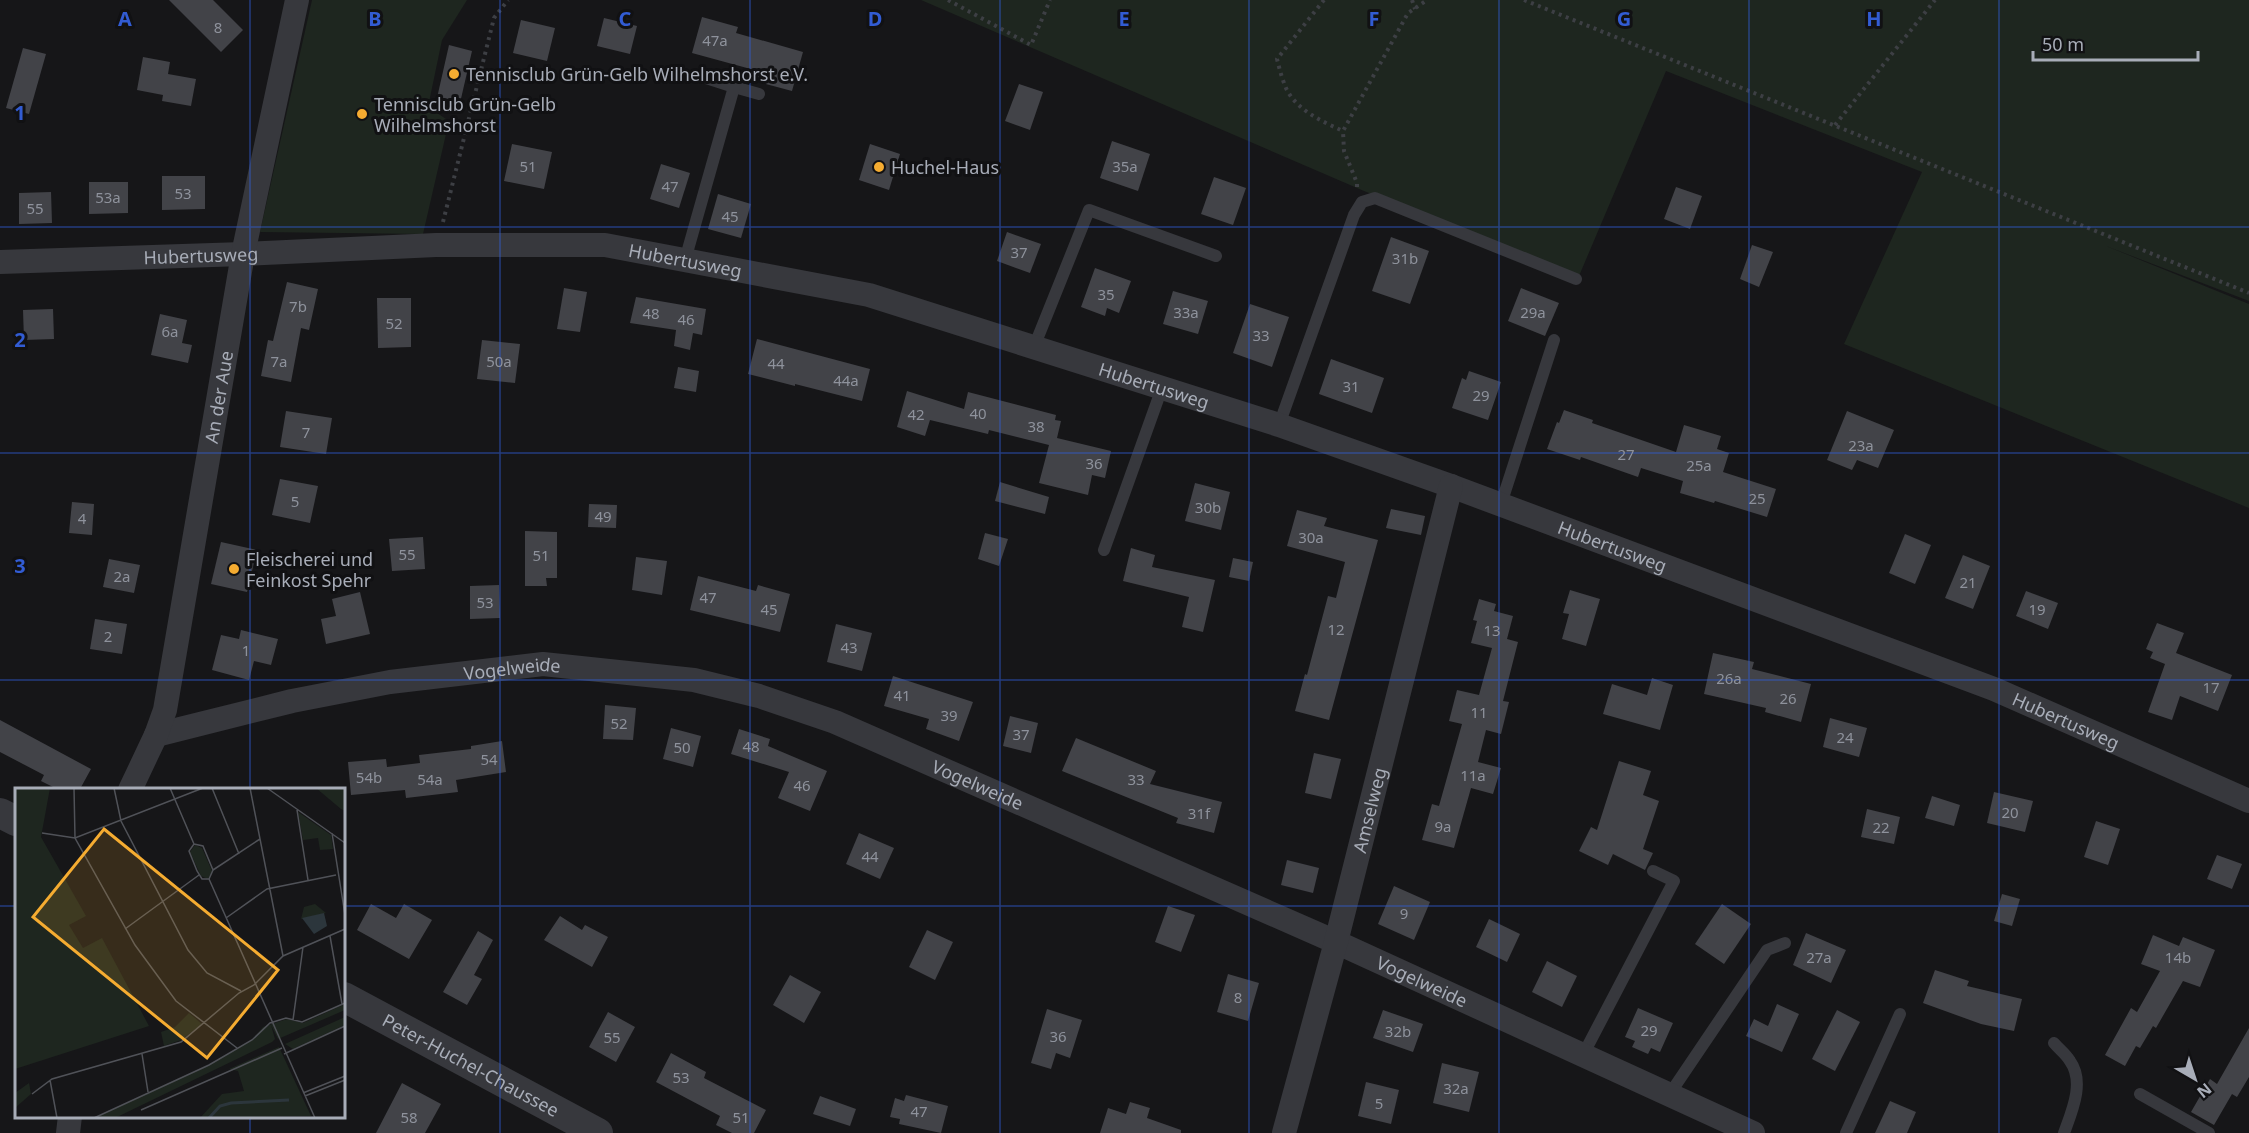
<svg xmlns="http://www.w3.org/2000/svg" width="2249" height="1133" viewBox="0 0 2249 1133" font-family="'Noto Sans',sans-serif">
	<rect width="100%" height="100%" fill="#161618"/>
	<!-- green -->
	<g fill="#1e261f">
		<polygon points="312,0 467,0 442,40 428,107 449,121 423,234 260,232"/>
		<polygon points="921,0 2249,0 2249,301 2106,246 2249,304 2249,508 1844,344 1922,172 1666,71 1579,276 1364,191"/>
	</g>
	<!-- building -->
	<g fill="#424348">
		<polygon points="169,0 213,0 243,30 221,52"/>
		<polygon points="702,17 738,27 736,33 803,52 792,91 755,81 758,71 692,53"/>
		<polygon points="604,18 637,26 630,54 597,46"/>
		<polygon points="521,20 555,28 547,61 513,53"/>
		<polygon points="449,45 472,51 460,103 437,98"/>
		<polygon points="23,48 46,54 29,114 6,108"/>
		<polygon points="143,57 170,62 168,74 196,79 191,106 162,101 163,95 137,90"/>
		<polygon points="1019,84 1043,92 1030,130 1005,121"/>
		<polygon points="1112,141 1150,154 1138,191 1100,178"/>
		<polygon points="512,144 552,152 544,189 504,181"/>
		<polygon points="870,144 900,154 889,190 859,180"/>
		<polygon points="661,164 690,173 679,208 650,199"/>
		<polygon points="162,176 205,176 205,209 162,210"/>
		<polygon points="1214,177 1246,188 1233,225 1201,214"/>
		<polygon points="89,182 128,182 128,213 89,214"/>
		<polygon points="1676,187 1702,196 1690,229 1664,219"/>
		<polygon points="51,192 52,223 19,224 19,193"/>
		<polygon points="718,194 751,204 741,238 708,229"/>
		<polygon points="1007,232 1041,244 1030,273 997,261"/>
		<polygon points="1391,237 1429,251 1410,304 1372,291"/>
		<polygon points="1752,245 1773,252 1759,287 1740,279"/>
		<polygon points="1095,268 1131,281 1119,313 1107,308 1105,316 1081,307"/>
		<polygon points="287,282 318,289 309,330 301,328 291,382 261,376 268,340 273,341"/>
		<polygon points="564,288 587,292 580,332 557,329"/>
		<polygon points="1521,288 1559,303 1545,336 1508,321"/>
		<polygon points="1173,291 1208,301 1198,334 1163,324"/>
		<polygon points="636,297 706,309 702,335 693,333 690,350 674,346 676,330 630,323"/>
		<polygon points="377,298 411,298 411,347 378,348"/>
		<polygon points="1250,304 1289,317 1272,367 1233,353"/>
		<polygon points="53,309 54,339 24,340 23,310"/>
		<polygon points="160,314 187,320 182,343 192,345 188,363 151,355"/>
		<polygon points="757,339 870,369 862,401 795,384 795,386 748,374"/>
		<polygon points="482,340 520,344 515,383 477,379"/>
		<polygon points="1331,359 1384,378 1372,413 1319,394"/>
		<polygon points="678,367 699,371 696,392 674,388"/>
		<polygon points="1469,371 1501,382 1488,420 1452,408 1462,378 1466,380"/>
		<polygon points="907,391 964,409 968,392 1056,415 1055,420 1061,421 1057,438 1111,451 1105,478 1092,475 1088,495 1039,483 1049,445 989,430 988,434 930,420 925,436 897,427"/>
		<polygon points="1564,410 1593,420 1592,423 1676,452 1684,425 1721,436 1717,449 1729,453 1723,472 1776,489 1767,517 1715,501 1714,503 1680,493 1683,481 1641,468 1638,477 1581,457 1580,460 1547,449 1557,422 1559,423"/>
		<polygon points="286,411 332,418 326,454 280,447"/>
		<polygon points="1847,411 1894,430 1878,468 1857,460 1852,470 1827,460"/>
		<polygon points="280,479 318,486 310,523 272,515"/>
		<polygon points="1000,482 1049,497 1045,514 995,501"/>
		<polygon points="1195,483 1230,492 1221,530 1185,521"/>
		<polygon points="72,502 94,504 92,535 69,533"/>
		<polygon points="589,504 617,505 616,528 588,527"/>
		<polygon points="1391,509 1425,516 1421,535 1386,528"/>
		<polygon points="1297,510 1327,518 1324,526 1378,540 1329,720 1295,711 1305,674 1307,675 1328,596 1336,598 1345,562 1287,546"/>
		<polygon points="525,531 557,532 557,578 546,578 547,586 525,586"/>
		<polygon points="985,533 1008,539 999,566 978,559"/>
		<polygon points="1905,534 1931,545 1915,584 1889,573"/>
		<polygon points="423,537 425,569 392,571 389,539"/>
		<polygon points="221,542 257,550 247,592 211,584"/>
		<polygon points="1131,548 1155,555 1152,567 1215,580 1203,632 1182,627 1189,597 1123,581"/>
		<polygon points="1963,555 1990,566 1973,609 1945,598"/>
		<polygon points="636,557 667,561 662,595 632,590"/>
		<polygon points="1233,558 1253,562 1249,581 1229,577"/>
		<polygon points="109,559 140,565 134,593 103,587"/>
		<polygon points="698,576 756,591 758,585 790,594 780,632 690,610"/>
		<polygon points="499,585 500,618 470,619 470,586"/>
		<polygon points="1570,590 1600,599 1586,646 1562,639 1569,614 1563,613"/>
		<polygon points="2026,591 2058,603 2048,629 2016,616"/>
		<polygon points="360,592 370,634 326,644 321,619 336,616 332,599"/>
		<polygon points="1479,599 1496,604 1494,611 1513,616 1507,639 1518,642 1503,701 1509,702 1501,734 1486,730 1478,762 1501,768 1493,794 1471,788 1454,848 1422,840 1432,804 1439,806 1462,724 1449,721 1457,690 1479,695 1492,648 1471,643 1477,621 1473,620"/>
		<polygon points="95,619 127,624 122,654 90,649"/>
		<polygon points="2157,623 2184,633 2176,653 2232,675 2218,711 2180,696 2172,720 2148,712 2165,664 2150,658 2153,652 2146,649"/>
		<polygon points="836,624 872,633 862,671 827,662"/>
		<polygon points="241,630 278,639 271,665 254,661 249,680 212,670 221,635 239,639"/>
		<polygon points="1713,653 1754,662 1752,669 1811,684 1801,722 1765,712 1766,708 1704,694"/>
		<polygon points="893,676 973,702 959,741 926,729 929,719 884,706"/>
		<polygon points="1652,678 1673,685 1660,730 1603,714 1612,684 1647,695"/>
		<polygon points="605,705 636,708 633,740 603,739"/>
		<polygon points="1010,716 1038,723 1031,753 1003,746"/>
		<polygon points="1830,718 1867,728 1859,757 1823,747"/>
		<polygon points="0,720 91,769 80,789 57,789 41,781 44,775 0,752"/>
		<polygon points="671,728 701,736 693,767 663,759"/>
		<polygon points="739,729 770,739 768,746 827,771 810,811 778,798 789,772 731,754"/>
		<polygon points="1076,738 1156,771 1150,784 1222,802 1214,833 1176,823 1178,818 1062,771"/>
		<polygon points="502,741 506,772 456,780 458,792 406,798 405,790 351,795 348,762 386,759 387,767 420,763 419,755 471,749 471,746"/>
		<polygon points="1314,753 1341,759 1331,799 1305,793"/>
		<polygon points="1619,761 1651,771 1643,795 1659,801 1643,849 1653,853 1645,870 1613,854 1608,865 1579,851 1591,827 1597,830"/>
		<polygon points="1994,792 2033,801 2025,832 1987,823"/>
		<polygon points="1932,796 1960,805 1954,826 1925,818"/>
		<polygon points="1867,809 1900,817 1894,844 1861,837"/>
		<polygon points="2096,821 2120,829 2108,865 2084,857"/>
		<polygon points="859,833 894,848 880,879 846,864"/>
		<polygon points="2217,855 2242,864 2232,889 2207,879"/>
		<polygon points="1287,860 1319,868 1313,893 1281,885"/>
		<polygon points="1394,886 1430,902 1414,940 1378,924"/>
		<polygon points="2002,894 2020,899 2012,926 1994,921"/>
		<polygon points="371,904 396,918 404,904 432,920 409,959 357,930"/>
		<polygon points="1722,904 1751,924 1724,964 1695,944"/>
		<polygon points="1168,906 1195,915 1181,952 1155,942"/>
		<polygon points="560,916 582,930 585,925 608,937 592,967 544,940"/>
		<polygon points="1489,919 1520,934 1507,962 1476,947"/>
		<polygon points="927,930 953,942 935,980 909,967"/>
		<polygon points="478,931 493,940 474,975 482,979 467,1005 443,992"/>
		<polygon points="1806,933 1846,950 1831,983 1793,965"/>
		<polygon points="2153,935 2179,946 2183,937 2215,950 2200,987 2183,981 2156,1028 2153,1026 2140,1048 2136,1046 2125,1066 2105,1055 2131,1008 2137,1012 2160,971 2141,964"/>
		<polygon points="1547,961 1577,976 1562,1007 1532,992"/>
		<polygon points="1935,970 1969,981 1967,986 2022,999 2014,1031 1981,1024 1923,1003"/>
		<polygon points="1228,974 1259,983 1248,1021 1217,1012"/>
		<polygon points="790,975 821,992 804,1023 773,1005"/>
		<polygon points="1777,1004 1799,1014 1782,1052 1746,1036 1754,1019 1768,1026"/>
		<polygon points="1638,1008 1673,1023 1660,1052 1651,1048 1648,1054 1632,1047 1635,1041 1625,1037"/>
		<polygon points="1047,1009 1082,1020 1070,1058 1056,1053 1051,1069 1031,1063"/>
		<polygon points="1383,1010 1423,1024 1413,1052 1373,1038"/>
		<polygon points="1837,1010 1860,1022 1835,1071 1812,1059"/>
		<polygon points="608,1012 635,1027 616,1062 589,1047"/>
		<polygon points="2249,1028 2249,1077 2237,1097 2232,1094 2214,1125 2191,1112 2210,1079 2217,1084"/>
		<polygon points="671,1053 706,1072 704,1078 766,1110 754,1133 732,1133 716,1125 720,1116 656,1082"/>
		<polygon points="1442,1063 1479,1072 1469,1112 1433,1103"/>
		<polygon points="1366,1082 1399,1090 1391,1124 1358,1116"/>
		<polygon points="402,1083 441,1104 425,1133 376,1133"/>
		<polygon points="906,1095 948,1106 941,1133 899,1124 900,1119 890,1117 895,1098 904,1101"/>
		<polygon points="820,1096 856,1109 850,1126 813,1114"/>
		<polygon points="1890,1101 1916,1112 1907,1133 1875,1133"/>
		<polygon points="1130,1102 1150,1108 1147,1118 1181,1130 1181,1133 1100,1133 1108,1108 1126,1114"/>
	</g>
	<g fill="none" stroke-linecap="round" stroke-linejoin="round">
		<!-- path -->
		<g stroke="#3d3f44" stroke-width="4" stroke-dasharray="3 4.5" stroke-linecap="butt">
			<polyline points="948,0 1031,45 1050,0"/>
			<path d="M1324,0l-47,59c2,8 4,16 7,24 8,25 37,38 59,48"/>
			<polyline points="1412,0 1415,9"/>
			<polyline points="1524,0 2249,293"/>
			<polyline points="1835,125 1935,0"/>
			<polyline points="1357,187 1357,183 1344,151 1343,131 1408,13 1427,0"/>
			<polyline points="443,222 494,18 508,0"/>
		</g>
		<!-- service -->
		<g stroke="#37383d" stroke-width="12">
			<polyline points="734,87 759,94"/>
			<polyline points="685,260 734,87 700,76"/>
			<polyline points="1034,347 1089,210 1216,256"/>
			<polyline points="1279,425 1354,215 1362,202 1375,198 1576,279"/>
			<polyline points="1501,504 1554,340"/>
			<polyline points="1104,550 1162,388"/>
			<path d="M2054,1043c5,6 12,11 16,18 15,21 2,50 -6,72"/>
			<polyline points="1583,1055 1674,881 1653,871"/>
			<polyline points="2140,1094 2209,1133"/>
			<polyline points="1669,1095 1767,950 1785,943"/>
			<polyline points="1846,1133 1900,1014"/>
		</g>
		<!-- minor -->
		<g stroke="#37383d" stroke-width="24">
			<path id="s1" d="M0,262l243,-8 193,-9h169l264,50 410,130 172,61 543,203 255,112"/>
			<path id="s2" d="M156,735l136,-34 98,-19 153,-18 151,16 65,16 76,26 501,220 417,191"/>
			<path id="s3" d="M130,790l26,-55 9,-25 78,-456 54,-254"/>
			<polyline points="68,1133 70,1116"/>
			<path id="s4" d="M1284,1133l52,-191 115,-456"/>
		</g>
		<!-- tertiary -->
		<g stroke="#37383d" stroke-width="30">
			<polyline points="0,813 16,821"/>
			<path id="s5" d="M344,997l254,136"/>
		</g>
	</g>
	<!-- grid -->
	<path fill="none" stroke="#325cd3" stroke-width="1.5" stroke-opacity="0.55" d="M250,0v790M500,0v1133M750,0v1133M1000,0v1133M1249,0v1133M1499,0v1133M1749,0v1133M1999,0v1133M0,227h2249M0,453h2249M0,680h2249M0,906h16M344,906h1905M250,1116v17"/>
	<!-- markers -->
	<g fill="#f5ac31" stroke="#111113" stroke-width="2">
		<circle cx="454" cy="74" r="6"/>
		<circle cx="362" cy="114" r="6"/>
		<circle cx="879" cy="167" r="6"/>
		<circle cx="234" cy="569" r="6"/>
	</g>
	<g text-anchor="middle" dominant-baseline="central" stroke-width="6" stroke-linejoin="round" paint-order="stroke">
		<!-- number labels -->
		<g font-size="15" fill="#8e929c">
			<text x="218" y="27">8</text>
			<text x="715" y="40">47a</text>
			<text x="528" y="166">51</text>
			<text x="1125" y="166">35a</text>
			<text x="670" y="186">47</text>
			<text x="183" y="193">53</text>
			<text x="108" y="197">53a</text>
			<text x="35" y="208">55</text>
			<text x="730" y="216">45</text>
			<text x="1019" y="252">37</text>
			<text x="1405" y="258">31b</text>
			<text x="1106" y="294">35</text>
			<text x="298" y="306">7b</text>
			<text x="1186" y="312">33a</text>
			<text x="1533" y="312">29a</text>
			<text x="651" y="313">48</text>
			<text x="686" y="319">46</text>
			<text x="394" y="323">52</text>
			<text x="170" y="331">6a</text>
			<text x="1261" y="335">33</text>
			<text x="279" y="361">7a</text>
			<text x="499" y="361">50a</text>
			<text x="776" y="363">44</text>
			<text x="846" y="380">44a</text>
			<text x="1351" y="386">31</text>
			<text x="1481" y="395">29</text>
			<text x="978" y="413">40</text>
			<text x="916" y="414">42</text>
			<text x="1036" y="426">38</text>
			<text x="306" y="432">7</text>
			<text x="1861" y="445">23a</text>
			<text x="1626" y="454">27</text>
			<text x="1094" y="463">36</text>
			<text x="1699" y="465">25a</text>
			<text x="1757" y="498">25</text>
			<text x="295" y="501">5</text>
			<text x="1208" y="507">30b</text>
			<text x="603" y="516">49</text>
			<text x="82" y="518">4</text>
			<text x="1311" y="537">30a</text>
			<text x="407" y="554">55</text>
			<text x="541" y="555">51</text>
			<text x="122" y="576">2a</text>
			<text x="1968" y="582">21</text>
			<text x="708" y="597">47</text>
			<text x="485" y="602">53</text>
			<text x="769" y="609">45</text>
			<text x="2037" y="609">19</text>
			<text x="1336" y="629">12</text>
			<text x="1492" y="630">13</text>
			<text x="108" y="636">2</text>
			<text x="849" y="647">43</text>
			<text x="246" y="650">1</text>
			<text x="1729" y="678">26a</text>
			<text x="2211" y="687">17</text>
			<text x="902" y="695">41</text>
			<text x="1788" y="698">26</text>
			<text x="1479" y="712">11</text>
			<text x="949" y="715">39</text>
			<text x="619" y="723">52</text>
			<text x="1021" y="734">37</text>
			<text x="1845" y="737">24</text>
			<text x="751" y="746">48</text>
			<text x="682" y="747">50</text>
			<text x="489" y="759">54</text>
			<text x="1473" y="775">11a</text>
			<text x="369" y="777">54b</text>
			<text x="430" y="779">54a</text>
			<text x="1136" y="779">33</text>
			<text x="802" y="785">46</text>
			<text x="2010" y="812">20</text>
			<text x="1199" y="813">31f</text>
			<text x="1443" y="826">9a</text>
			<text x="1881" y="827">22</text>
			<text x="870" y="856">44</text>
			<text x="1404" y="913">9</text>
			<text x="1819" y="957">27a</text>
			<text x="2178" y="957">14b</text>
			<text x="1238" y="997">8</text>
			<text x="1649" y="1030">29</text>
			<text x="1398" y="1031">32b</text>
			<text x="1058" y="1036">36</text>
			<text x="612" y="1037">55</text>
			<text x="681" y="1077">53</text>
			<text x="1456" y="1088">32a</text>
			<text x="1379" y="1103">5</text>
			<text x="919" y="1111">47</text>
			<text x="409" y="1117">58</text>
			<text x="741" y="1117">51</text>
		</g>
		<!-- poi labels -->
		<g font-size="18" fill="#a8adb8" stroke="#111113" text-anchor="start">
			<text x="466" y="74">Tennisclub Grün-Gelb Wilhelmshorst e.V.</text>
			<text x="374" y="104">Tennisclub Grün-Gelb<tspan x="374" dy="21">Wilhelmshorst</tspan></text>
			<text x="891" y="167">Huchel-Haus</text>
			<text x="246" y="559">Fleischerei und<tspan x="246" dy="21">Feinkost Spehr</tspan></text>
		</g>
		<!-- street labels -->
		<g font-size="18" fill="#a8adb8" stroke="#111113">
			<text stroke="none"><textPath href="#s1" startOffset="201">Hubertusweg</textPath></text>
			<text stroke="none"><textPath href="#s1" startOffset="687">Hubertusweg</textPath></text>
			<text stroke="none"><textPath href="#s1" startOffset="1173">Hubertusweg</textPath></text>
			<text stroke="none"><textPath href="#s3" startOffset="405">An der Aue</textPath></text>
			<text stroke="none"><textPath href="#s1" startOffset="1659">Hubertusweg</textPath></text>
			<text stroke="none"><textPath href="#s2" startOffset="363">Vogelweide</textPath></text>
			<text stroke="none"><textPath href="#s1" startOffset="2145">Hubertusweg</textPath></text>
			<text stroke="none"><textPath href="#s2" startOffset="849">Vogelweide</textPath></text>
			<text stroke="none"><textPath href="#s4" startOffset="334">Amselweg</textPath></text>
			<text stroke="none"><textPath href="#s2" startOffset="1335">Vogelweide</textPath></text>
			<text stroke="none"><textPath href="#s5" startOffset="144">Peter-Huchel-Chaussee</textPath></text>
		</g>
	</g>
	<!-- overview -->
	<g transform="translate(15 788)">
		<rect width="330" height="330" fill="#161618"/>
		<path d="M0,0h35l-9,49 45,79 -17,9 14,23 19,-10 47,88 -134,43zM301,0h29v23l-4,-2zM283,24l33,23 2,14 -13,1 -2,-12 -15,2zM180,57l7,3 10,23 -4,8 -7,-3 -11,-24zM300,116l11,9 -25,6 3,-12zM330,216v6l-67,29 -7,-14 4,14 -3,3 -157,76h-20l114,-53 43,-25 11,-13 24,-8 16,4zM174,225l13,11 -21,16 -17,6 -3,-14 14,-5zM330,229v8l-52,24 -8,-5zM264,259l32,69 -111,2 22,-24 22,-3 -6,-20 -9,-2zM14,295l2,11 -16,14v-15z" fill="#1e261f"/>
		<path d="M309,125l3,13 -13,8 -12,-16z" fill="#2c363c"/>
		<path fill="none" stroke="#2c363c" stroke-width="3" d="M194,330l11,-12 11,-3 58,-3"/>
		<path fill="none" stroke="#505258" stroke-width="1.5" d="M59,0l1,50 60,107 41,56 61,47M99,0l7,33 67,129 19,23 34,18M155,0l24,56M197,0l27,66M235,0l33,168M252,0l78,55M282,22l11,70M27,45l33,5 128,-50M317,45l13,82M179,56l9,2 10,24 -4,9M179,56l-5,7 8,20 5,8h7M198,82l47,-31M194,91l106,239M211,130l41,-29 69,-14M110,141l74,-54M315,148l12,68M278,232l10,-73M127,266l6,38M269,266l61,-28M35,292l7,38M288,305l42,-17M17,306l20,-15 129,-37 58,-49 15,-8 29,-29 62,-27M290,308l40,-16M126,322l141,-62M79,330l115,-53 43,-25 18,-17 16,-5 16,4 43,-19"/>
		<path fill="#f5ac31" fill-opacity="0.15" stroke="#f5ac31" stroke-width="3" d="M89,41l174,141 -71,88 -174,-141z"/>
		<rect width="330" height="330" fill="none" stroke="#a8adb8" stroke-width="3"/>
	</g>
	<g font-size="20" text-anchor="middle" font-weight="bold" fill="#325cd3" stroke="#111113" stroke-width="6" stroke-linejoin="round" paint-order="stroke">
		<text x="125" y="26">A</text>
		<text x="375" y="26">B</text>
		<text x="625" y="26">C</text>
		<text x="875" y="26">D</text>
		<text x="1124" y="26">E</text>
		<text x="1374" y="26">F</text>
		<text x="1624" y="26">G</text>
		<text x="1874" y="26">H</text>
		<text x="20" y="120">1</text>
		<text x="20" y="347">2</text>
		<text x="20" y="573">3</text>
	</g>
	<!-- north arrow -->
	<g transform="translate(2195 1079) rotate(141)" stroke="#111113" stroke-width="4.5" paint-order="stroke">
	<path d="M0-4.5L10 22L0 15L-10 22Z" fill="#a8adb8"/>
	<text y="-9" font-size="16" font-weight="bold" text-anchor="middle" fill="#a8adb8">N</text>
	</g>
	<!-- scale -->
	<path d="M2033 51v9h165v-9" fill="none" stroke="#a8adb8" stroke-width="3"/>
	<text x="2042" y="51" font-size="18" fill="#a8adb8" stroke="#111113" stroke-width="4.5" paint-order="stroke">50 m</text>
</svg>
